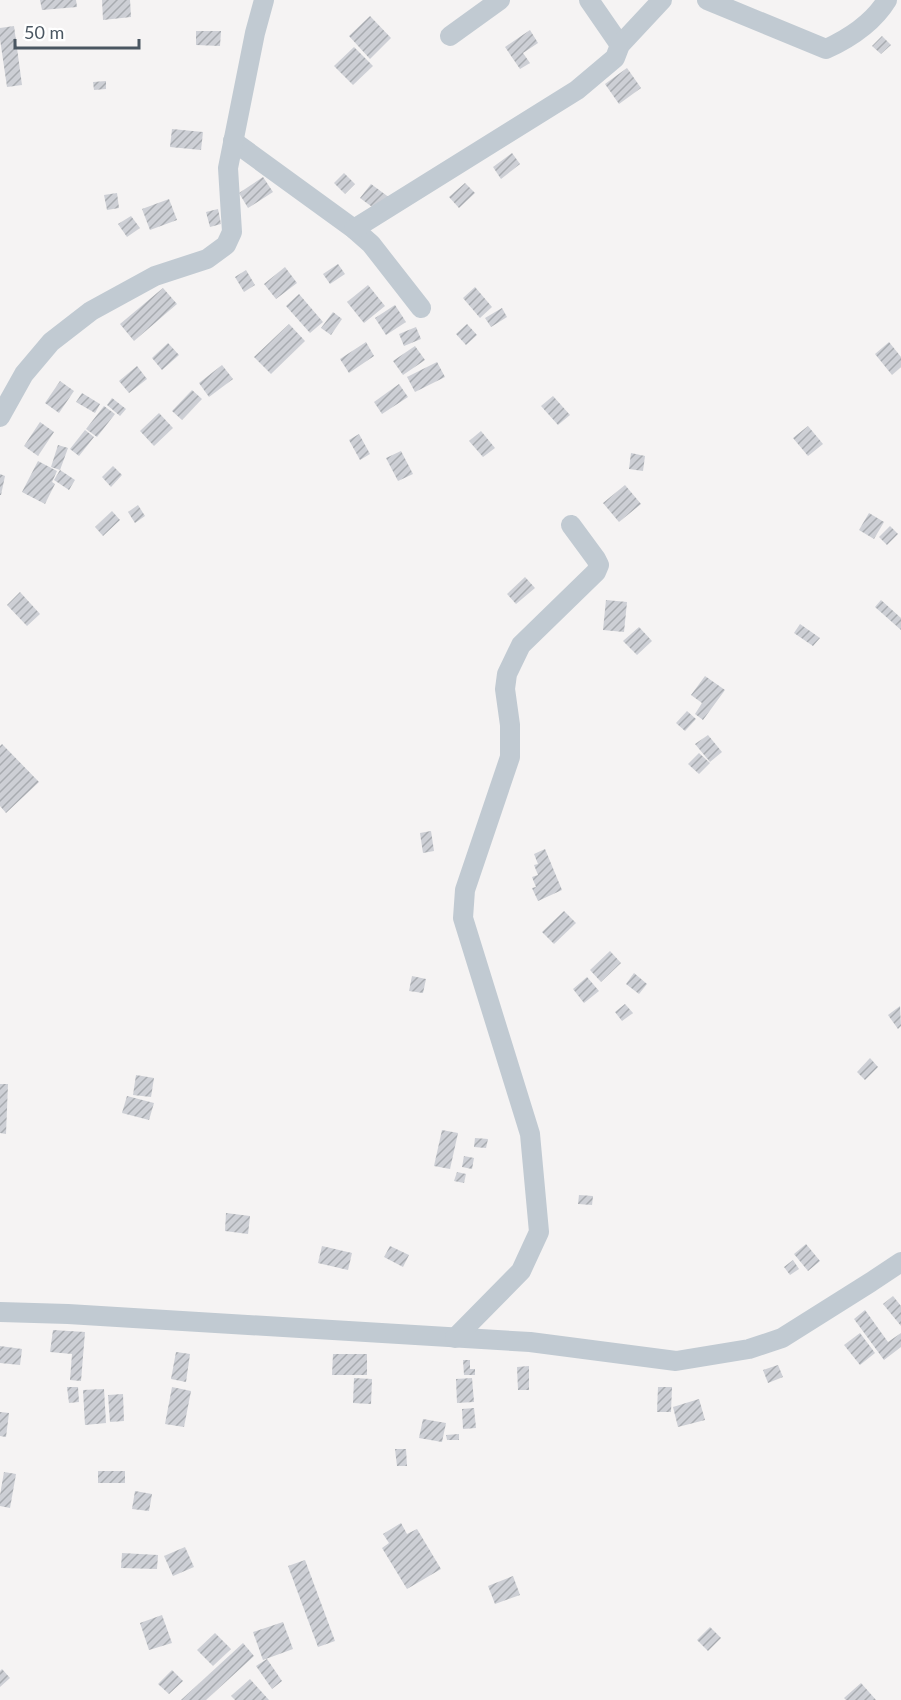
<svg xmlns="http://www.w3.org/2000/svg" width="901" height="1700" viewBox="0 0 901 1700" font-family="Lato,sans-serif">
	<defs>
		<pattern id="building-hatch" width="6" height="6" patternUnits="userSpaceOnUse" patternTransform="scale(1.5)"><rect width="6" height="6" fill="#cdcfd5"/><path d="M-1 1l2-2M0 6l6-6M5 7l2-2" fill="none" stroke="#a8abb0"/></pattern>
	</defs>
	<rect width="100%" height="100%" fill="#f5f3f3"/>
	<!-- building -->
	<g fill="url(#building-hatch)">
		<polygon points="40,0 76,0 77,7 42,10"/>
		<polygon points="102,0 130,0 131,17 103,20"/>
		<polygon points="370,16 391,38 370,59 349,36"/>
		<polygon points="14,26 22,85 7,87 0,39 0,28"/>
		<polygon points="530,30 538,43 523,53 530,63 520,69 505,47"/>
		<polygon points="196,31 221,31 220,46 196,45"/>
		<polygon points="882,36 891,45 881,54 872,46"/>
		<polygon points="354,47 373,66 353,85 334,66"/>
		<polygon points="627,68 641,88 619,104 605,84"/>
		<polygon points="106,81 106,89 94,90 93,82"/>
		<polygon points="172,129 203,132 201,150 170,147"/>
		<polygon points="512,153 520,164 501,179 493,167"/>
		<polygon points="344,173 355,184 345,194 334,183"/>
		<polygon points="263,177 273,192 248,208 239,193"/>
		<polygon points="465,183 475,193 459,208 449,197"/>
		<polygon points="371,184 390,198 379,212 360,198"/>
		<polygon points="117,193 119,208 107,210 104,195"/>
		<polygon points="169,199 177,220 150,230 142,209"/>
		<polygon points="218,209 221,224 210,227 206,212"/>
		<polygon points="131,216 140,228 127,237 118,224"/>
		<polygon points="338,264 345,274 330,284 323,274"/>
		<polygon points="285,267 297,283 276,299 264,284"/>
		<polygon points="246,270 255,285 244,292 235,277"/>
		<polygon points="368,285 385,306 364,323 347,302"/>
		<polygon points="475,287 492,307 480,318 463,298"/>
		<polygon points="163,288 177,304 134,341 120,324"/>
		<polygon points="299,294 323,322 310,333 286,306"/>
		<polygon points="395,305 406,322 386,335 375,318"/>
		<polygon points="502,308 507,317 491,327 485,318"/>
		<polygon points="333,312 342,319 331,335 321,328"/>
		<polygon points="289,324 305,341 271,374 254,357"/>
		<polygon points="467,324 477,335 466,345 456,334"/>
		<polygon points="416,327 421,339 404,346 399,334"/>
		<polygon points="366,342 374,356 349,373 340,359"/>
		<polygon points="889,342 901,357 901,367 892,375 875,354"/>
		<polygon points="168,343 179,355 162,370 152,358"/>
		<polygon points="415,346 425,360 403,375 393,361"/>
		<polygon points="437,362 445,377 415,392 407,377"/>
		<polygon points="222,365 233,379 209,397 199,383"/>
		<polygon points="137,366 147,379 129,393 119,381"/>
		<polygon points="60,381 74,391 59,413 45,403"/>
		<polygon points="399,384 408,397 382,414 374,402"/>
		<polygon points="192,390 202,399 182,420 172,411"/>
		<polygon points="82,393 100,404 95,413 76,402"/>
		<polygon points="553,396 570,415 558,425 541,406"/>
		<polygon points="112,398 126,409 120,416 107,405"/>
		<polygon points="104,406 115,414 97,437 86,429"/>
		<polygon points="159,413 173,428 154,446 140,431"/>
		<polygon points="40,422 54,432 38,456 24,446"/>
		<polygon points="808,426 823,444 808,456 793,438"/>
		<polygon points="85,430 94,437 79,456 70,449"/>
		<polygon points="481,431 495,448 483,457 469,441"/>
		<polygon points="359,434 370,454 360,460 349,440"/>
		<polygon points="58,445 68,448 60,470 51,467"/>
		<polygon points="401,451 413,474 398,481 386,458"/>
		<polygon points="631,453 645,456 643,471 629,469"/>
		<polygon points="38,461 57,471 52,482 55,484 45,504 22,492"/>
		<polygon points="113,466 122,475 111,487 102,477"/>
		<polygon points="60,470 75,480 69,490 54,480"/>
		<polygon points="0,474 5,476 1,495 0,495"/>
		<polygon points="625,485 641,504 619,522 603,503"/>
		<polygon points="138,505 145,516 135,523 128,512"/>
		<polygon points="112,511 120,520 103,536 95,527"/>
		<polygon points="869,513 884,522 874,539 859,530"/>
		<polygon points="890,526 898,534 887,545 879,537"/>
		<polygon points="525,577 535,588 516,604 507,594"/>
		<polygon points="20,592 40,614 27,626 7,605"/>
		<polygon points="606,600 627,602 624,632 603,630"/>
		<polygon points="881,600 901,618 901,630 875,607"/>
		<polygon points="800,624 820,638 813,646 794,633"/>
		<polygon points="639,627 652,641 637,655 623,641"/>
		<polygon points="705,676 725,690 703,720 695,714 702,703 691,695"/>
		<polygon points="687,711 696,719 685,731 676,723"/>
		<polygon points="708,735 722,752 710,762 695,744"/>
		<polygon points="2,744 39,782 6,813 0,806 0,746"/>
		<polygon points="699,753 710,763 699,774 688,764"/>
		<polygon points="431,831 434,851 423,853 420,833"/>
		<polygon points="545,849 562,890 538,901 532,888 536,887 532,877 538,875 534,865 538,864 534,854"/>
		<polygon points="564,911 576,923 554,944 542,932"/>
		<polygon points="610,951 621,963 601,982 590,970"/>
		<polygon points="634,973 647,984 639,994 626,984"/>
		<polygon points="412,976 426,979 423,993 409,991"/>
		<polygon points="587,977 599,991 584,1003 573,989"/>
		<polygon points="625,1004 633,1013 622,1021 615,1012"/>
		<polygon points="900,1006 901,1026 898,1029 888,1015"/>
		<polygon points="870,1058 878,1067 865,1080 857,1072"/>
		<polygon points="136,1075 154,1078 151,1097 133,1095"/>
		<polygon points="0,1084 8,1084 6,1134 0,1133"/>
		<polygon points="127,1096 154,1103 149,1120 122,1113"/>
		<polygon points="442,1130 458,1133 450,1169 434,1166"/>
		<polygon points="475,1138 488,1139 486,1148 474,1147"/>
		<polygon points="464,1156 474,1158 472,1169 462,1167"/>
		<polygon points="457,1172 466,1174 464,1183 454,1181"/>
		<polygon points="579,1195 593,1196 592,1205 578,1204"/>
		<polygon points="226,1213 250,1216 248,1234 225,1231"/>
		<polygon points="806,1244 820,1261 808,1271 794,1254"/>
		<polygon points="322,1246 352,1253 348,1270 318,1263"/>
		<polygon points="390,1246 409,1255 403,1267 384,1257"/>
		<polygon points="793,1260 799,1269 790,1275 784,1267"/>
		<polygon points="893,1296 901,1306 901,1326 883,1304"/>
		<polygon points="865,1310 888,1342 901,1333 901,1347 884,1360 854,1319"/>
		<polygon points="53,1330 85,1332 81,1381 70,1380 72,1354 50,1352"/>
		<polygon points="860,1333 875,1353 860,1365 844,1345"/>
		<polygon points="0,1346 22,1349 20,1365 0,1363"/>
		<polygon points="176,1352 190,1354 186,1382 171,1379"/>
		<polygon points="333,1354 367,1354 367,1375 332,1375"/>
		<polygon points="463,1360 470,1360 470,1369 475,1369 475,1375 464,1375"/>
		<polygon points="778,1365 783,1377 768,1383 763,1370"/>
		<polygon points="529,1366 529,1390 518,1390 517,1367"/>
		<polygon points="354,1378 372,1379 371,1404 353,1403"/>
		<polygon points="472,1378 474,1402 457,1403 456,1379"/>
		<polygon points="67,1387 78,1387 79,1402 69,1403"/>
		<polygon points="172,1387 191,1391 184,1427 165,1424"/>
		<polygon points="658,1387 672,1387 671,1412 657,1412"/>
		<polygon points="104,1389 106,1423 85,1425 83,1390"/>
		<polygon points="123,1394 124,1421 110,1422 108,1395"/>
		<polygon points="699,1399 705,1420 678,1427 673,1407"/>
		<polygon points="474,1408 476,1428 463,1429 462,1409"/>
		<polygon points="0,1412 9,1413 6,1437 0,1436"/>
		<polygon points="423,1419 446,1423 442,1442 419,1438"/>
		<polygon points="459,1434 459,1440 447,1440 446,1435"/>
		<polygon points="395,1449 406,1449 407,1466 397,1466"/>
		<rect x="98" y="1471" width="27" height="12"/>
		<polygon points="4,1472 16,1474 10,1508 0,1506 0,1495"/>
		<polygon points="135,1491 152,1494 149,1511 132,1509"/>
		<polygon points="401,1523 407,1534 417,1529 441,1569 407,1589 382,1548 389,1543 383,1534"/>
		<polygon points="185,1547 194,1567 173,1576 164,1556"/>
		<polygon points="122,1553 158,1555 157,1569 121,1568"/>
		<polygon points="305,1560 335,1641 318,1647 288,1566"/>
		<polygon points="513,1576 520,1595 495,1604 488,1586"/>
		<polygon points="162,1615 172,1643 149,1650 140,1623"/>
		<polygon points="283,1622 293,1649 263,1660 253,1632"/>
		<polygon points="710,1627 721,1638 708,1651 697,1640"/>
		<polygon points="215,1633 231,1649 213,1666 197,1650"/>
		<polygon points="243,1643 254,1656 206,1700 181,1700"/>
		<polygon points="267,1659 282,1681 272,1689 256,1666"/>
		<polygon points="2,1669 10,1678 0,1687 0,1671"/>
		<polygon points="172,1670 183,1681 169,1694 158,1684"/>
		<polygon points="250,1679 269,1700 235,1700 231,1696"/>
		<polygon points="861,1683 876,1700 846,1700 844,1698"/>
	</g>
	<g fill="none" stroke-linecap="round" stroke-linejoin="round">
		<!-- minor -->
		<g stroke="#c1cad2" stroke-width="20">
			<polyline points="589,0 620,45"/>
			<path d="M707,0l119,49c24,-11 47,-26 61,-49"/>
			<polyline points="450,36 500,0"/>
			<polyline points="233,141 354,229 371,244 421,308"/>
			<polyline points="354,229 577,90 615,58 620,45 662,0"/>
			<polyline points="0,417 24,374 51,342 91,311 155,276 207,259 226,245 232,232 228,168 255,33 264,0"/>
			<polyline points="0,1312 68,1314 530,1342 676,1361 749,1349 782,1338 871,1282 901,1262"/>
			<polyline points="455,1338 521,1271 539,1232 530,1134 463,918 465,890 510,757 510,725 505,689 507,674 521,645 596,572 599,565 596,559 571,525"/>
		</g>
	</g>
	<!-- scale -->
	<path d="M15 39v9h124v-9" fill="none" stroke="#4a5661" stroke-width="3"/>
	<text x="24" y="39" font-size="18" fill="#4a5661" stroke="#ffffff" stroke-width="4.5" paint-order="stroke">50 m</text>
</svg>
